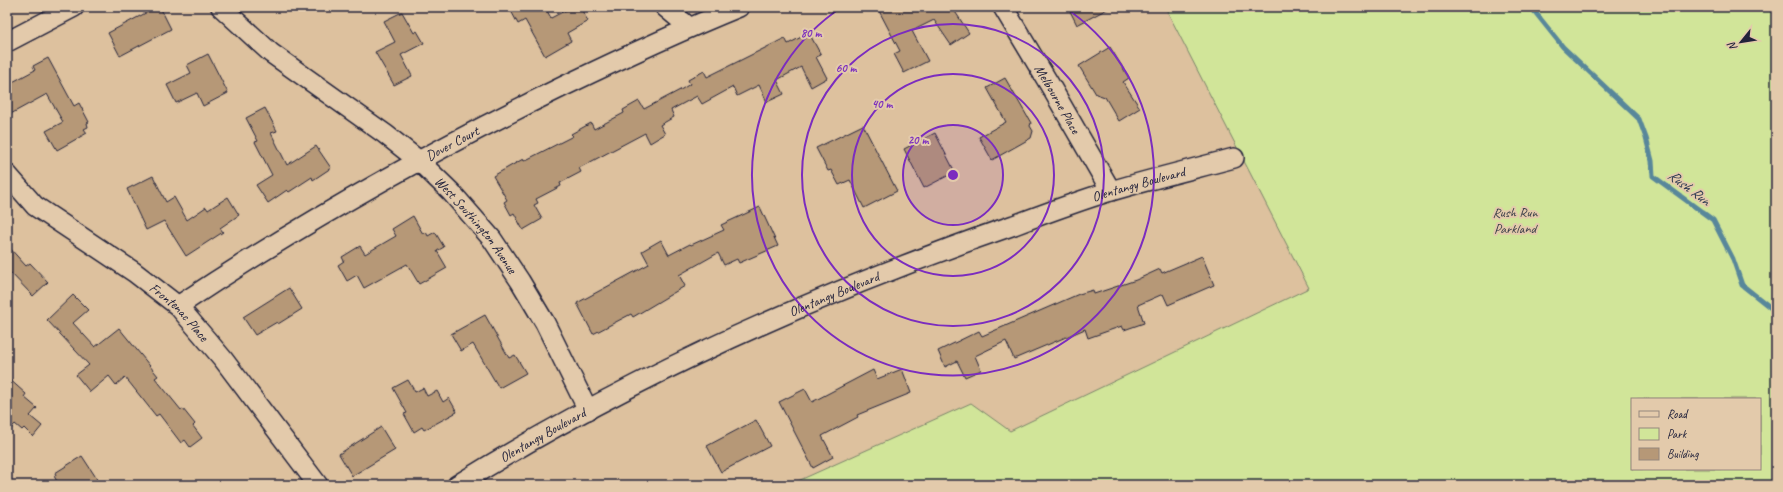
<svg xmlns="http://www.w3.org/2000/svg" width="1783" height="492" viewBox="0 0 1783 492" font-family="Caveat,sans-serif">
	<rect width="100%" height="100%" fill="#ddc19e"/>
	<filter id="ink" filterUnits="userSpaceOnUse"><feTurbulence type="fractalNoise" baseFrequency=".025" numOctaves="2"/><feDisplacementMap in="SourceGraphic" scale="8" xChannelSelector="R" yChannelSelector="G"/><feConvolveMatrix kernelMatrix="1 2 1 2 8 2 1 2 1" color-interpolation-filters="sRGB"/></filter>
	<g filter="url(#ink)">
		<!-- green -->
		<path fill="#d1e599" stroke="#7a846a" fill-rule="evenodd" d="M1165,7h611v478h-987l182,-82 39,28 299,-143zM1632,399h128v70h-128z"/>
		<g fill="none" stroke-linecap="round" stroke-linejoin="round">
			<!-- stream -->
			<polyline stroke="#58879a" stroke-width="5" points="1531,7 1563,47 1639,119 1646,138 1652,161 1653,176 1713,220 1733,259 1742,285 1771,308 1776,314"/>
		</g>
		<!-- building -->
		<g fill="#b69877" stroke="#22223b">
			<polygon points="157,7 160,7 171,29 120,56 108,33"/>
			<polygon points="509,7 550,7 546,9 551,18 572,7 580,7 588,21 567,33 571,41 545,56 525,20 518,24"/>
			<polygon points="877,7 959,7 954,10 969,33 951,45 934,20 912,31 928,61 904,73 894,54 900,51"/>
			<polygon points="1068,7 1111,7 1077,25"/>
			<polygon points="402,12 414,33 417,31 424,43 401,55 412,76 394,85 375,52 395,42 384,21"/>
			<polygon points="809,33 821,55 816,57 827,78 811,87 801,67 777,80 784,94 767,102 759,85 737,96 733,87 702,104 697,96 671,110 674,117 660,125 665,134 650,143 645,133 579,168 581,172 560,183 561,186 536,199 538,203 534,205 542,219 523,230 514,213 511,215 504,202 507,200 493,176 523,159 524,161 573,136 571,134 591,123 594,129 624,113 623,110 639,101 644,109 682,89 690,84 688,80 704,71 707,77 785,38 788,44"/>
			<polygon points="1110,47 1129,78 1123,82 1140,108 1119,121 1105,97 1096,94 1079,66"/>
			<polygon points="208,54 228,93 203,106 197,93 176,103 167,85 191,73 187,65"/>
			<polygon points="48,58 74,106 79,103 89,122 87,123 88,127 84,129 87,133 57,150 46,131 63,122 47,94 7,116 7,85 35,70 33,66"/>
			<polygon points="1005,78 1031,123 1030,126 1033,131 1031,138 992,160 979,137 1006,122 987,88"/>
			<polygon points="265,108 277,131 271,133 287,165 316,146 331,168 313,180 312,177 289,192 287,190 268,203 256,185 272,175 255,142 258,141 246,118"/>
			<polygon points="863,125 897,191 864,208 850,180 839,185 831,170 828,171 816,148"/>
			<polygon points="935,133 955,172 924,188 904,149"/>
			<polygon points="153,176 166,202 174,197 187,220 206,207 208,210 228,197 239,215 220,228 223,232 186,256 164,221 146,230 127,189"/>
			<polygon points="760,207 778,246 739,263 737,259 724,265 718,253 679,275 685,286 633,317 631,314 593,334 577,303 649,264 642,251 661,240 669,255 690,244 691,245 724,230 721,225"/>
			<polygon points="413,216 423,234 426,232 428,236 435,232 444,247 437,251 447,268 419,284 407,264 364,288 357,275 347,281 338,265 344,261 342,257 360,246 365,254 396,236 392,229"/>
			<polygon points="7,245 26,266 30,263 48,282 33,296 7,269"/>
			<polygon points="1202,256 1214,285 1168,305 1163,294 1138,305 1144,323 1124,330 1122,326 1088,338 1085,329 1014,359 1006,341 975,356 981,370 965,377 957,361 945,367 938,351 979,331 982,336 1079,294 1093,290 1094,294 1136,280 1160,269 1162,273"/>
			<polygon points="289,288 302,309 278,324 277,322 255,335 243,317"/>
			<polygon points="73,295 88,310 73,323 95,347 119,328 158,376 155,378 181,410 183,409 195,424 193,426 202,438 190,447 185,440 181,443 159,414 156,416 125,377 116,385 109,376 90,392 76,375 89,365 47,320"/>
			<polygon points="485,315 509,358 515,355 526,373 499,388 473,344 461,351 451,334"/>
			<polygon points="902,369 911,393 857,415 858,417 822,436 833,457 813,468 779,402 805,389 812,402 873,370 877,379"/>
			<polygon points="7,377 26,394 24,397 37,408 30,416 42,426 33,437 24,428 22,430 15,424 7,433"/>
			<polygon points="408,380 415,392 423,388 427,396 437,391 443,402 449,398 457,412 424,430 422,427 414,432 404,414 407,413 393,388"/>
			<polygon points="756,420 770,446 721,472 707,446"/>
			<polygon points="381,427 395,450 352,476 339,454"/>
			<polygon points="82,456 97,479 88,485 59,485 54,476 56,475 55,473"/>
		</g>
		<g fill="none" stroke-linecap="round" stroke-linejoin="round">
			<defs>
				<g id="street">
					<path id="s1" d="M221,7l50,46 114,81 33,26 33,32 41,47 28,42 25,42 43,87"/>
					<polyline points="665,7 689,27"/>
					<path id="s2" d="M1003,7l48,80 60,104"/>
					<polyline points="7,42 74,7"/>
					<path id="s3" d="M7,174l28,32 99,66 44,34 45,53 95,126"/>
					<path id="s4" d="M178,306c124,-83 253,-155 386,-220 58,-28 116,-55 175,-79"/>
					<path id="s5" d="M457,485c174,-108 364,-193 557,-260 32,-12 64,-24 97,-34 40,-12 82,-22 123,-33"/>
				</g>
			</defs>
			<!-- street casing -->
			<use href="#street" stroke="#22223b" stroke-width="22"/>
			<!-- street -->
			<use href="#street" stroke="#e3caab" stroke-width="19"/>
		</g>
	</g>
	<!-- distance rings -->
	<circle cx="953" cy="175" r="50" fill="#7b2cbf" fill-opacity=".12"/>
	<g fill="none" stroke="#7b2cbf" stroke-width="2">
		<circle cx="953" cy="175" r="50"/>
		<circle cx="953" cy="175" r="101"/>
		<circle cx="953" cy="175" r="151"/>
		<path d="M1064 7A201 201 0 1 1 842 7"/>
	</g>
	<g text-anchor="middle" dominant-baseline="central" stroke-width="4" stroke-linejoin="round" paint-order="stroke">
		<!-- street labels -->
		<g font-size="14" fill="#22223b" stroke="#e3caab">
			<text stroke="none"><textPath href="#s2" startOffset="107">Melbourne Place</textPath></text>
			<text stroke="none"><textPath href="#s4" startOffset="319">Dover Court</textPath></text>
			<text stroke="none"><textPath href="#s5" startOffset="747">Olentangy Boulevard</textPath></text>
			<text stroke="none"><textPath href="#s1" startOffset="337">West Southington Avenue</textPath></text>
			<text stroke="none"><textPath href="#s5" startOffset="423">Olentangy Boulevard</textPath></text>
			<text stroke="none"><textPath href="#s3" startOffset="222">Frontenac Place</textPath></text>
			<text stroke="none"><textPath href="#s5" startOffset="99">Olentangy Boulevard</textPath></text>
		</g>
		<!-- park labels -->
		<g font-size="14" fill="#3c3f49" stroke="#e3caab">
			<text x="1515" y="212">Rush Run<tspan x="1515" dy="16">Parkland</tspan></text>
		</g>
		<!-- water labels -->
		<g font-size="15" font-style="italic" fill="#303b53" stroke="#e3caab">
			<text transform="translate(1689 188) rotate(37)">Rush Run</text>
		</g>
	</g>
	<circle cx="953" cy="175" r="6" fill="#7b2cbf" stroke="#e3caab" stroke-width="2"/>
	<g font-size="12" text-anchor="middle" font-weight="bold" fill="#7b2cbf" stroke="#e3caab" stroke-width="4" stroke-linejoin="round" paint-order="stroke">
		<text x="811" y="37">80 m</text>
		<text x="846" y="72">60 m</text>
		<text x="882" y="108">40 m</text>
		<text x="918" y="144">20 m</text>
	</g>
	<!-- margin -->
	<rect width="1783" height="492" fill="none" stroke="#e3caab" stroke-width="24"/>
	<rect x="12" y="12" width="1759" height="468" fill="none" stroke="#22223b" stroke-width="1.5" filter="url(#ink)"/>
	<!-- legend -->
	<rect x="1631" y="398" width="130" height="72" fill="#e3caab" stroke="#96877e"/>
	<rect x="1639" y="411" width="20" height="6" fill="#e3caab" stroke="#96877e"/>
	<text x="1667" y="418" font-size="12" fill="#22223b">Road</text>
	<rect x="1639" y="428" width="20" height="12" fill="#d1e599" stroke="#96877e"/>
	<text x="1667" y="438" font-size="12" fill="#22223b">Park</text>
	<rect x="1639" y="448" width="20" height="12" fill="#b69877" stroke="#96877e"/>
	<text x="1667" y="458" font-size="12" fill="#22223b">Building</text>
	<!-- north arrow -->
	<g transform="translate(1741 42) rotate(240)" stroke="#e3caab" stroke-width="3" paint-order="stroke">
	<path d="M0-3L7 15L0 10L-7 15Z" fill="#22223b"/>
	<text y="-6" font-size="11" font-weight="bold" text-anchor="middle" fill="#22223b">N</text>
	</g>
</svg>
